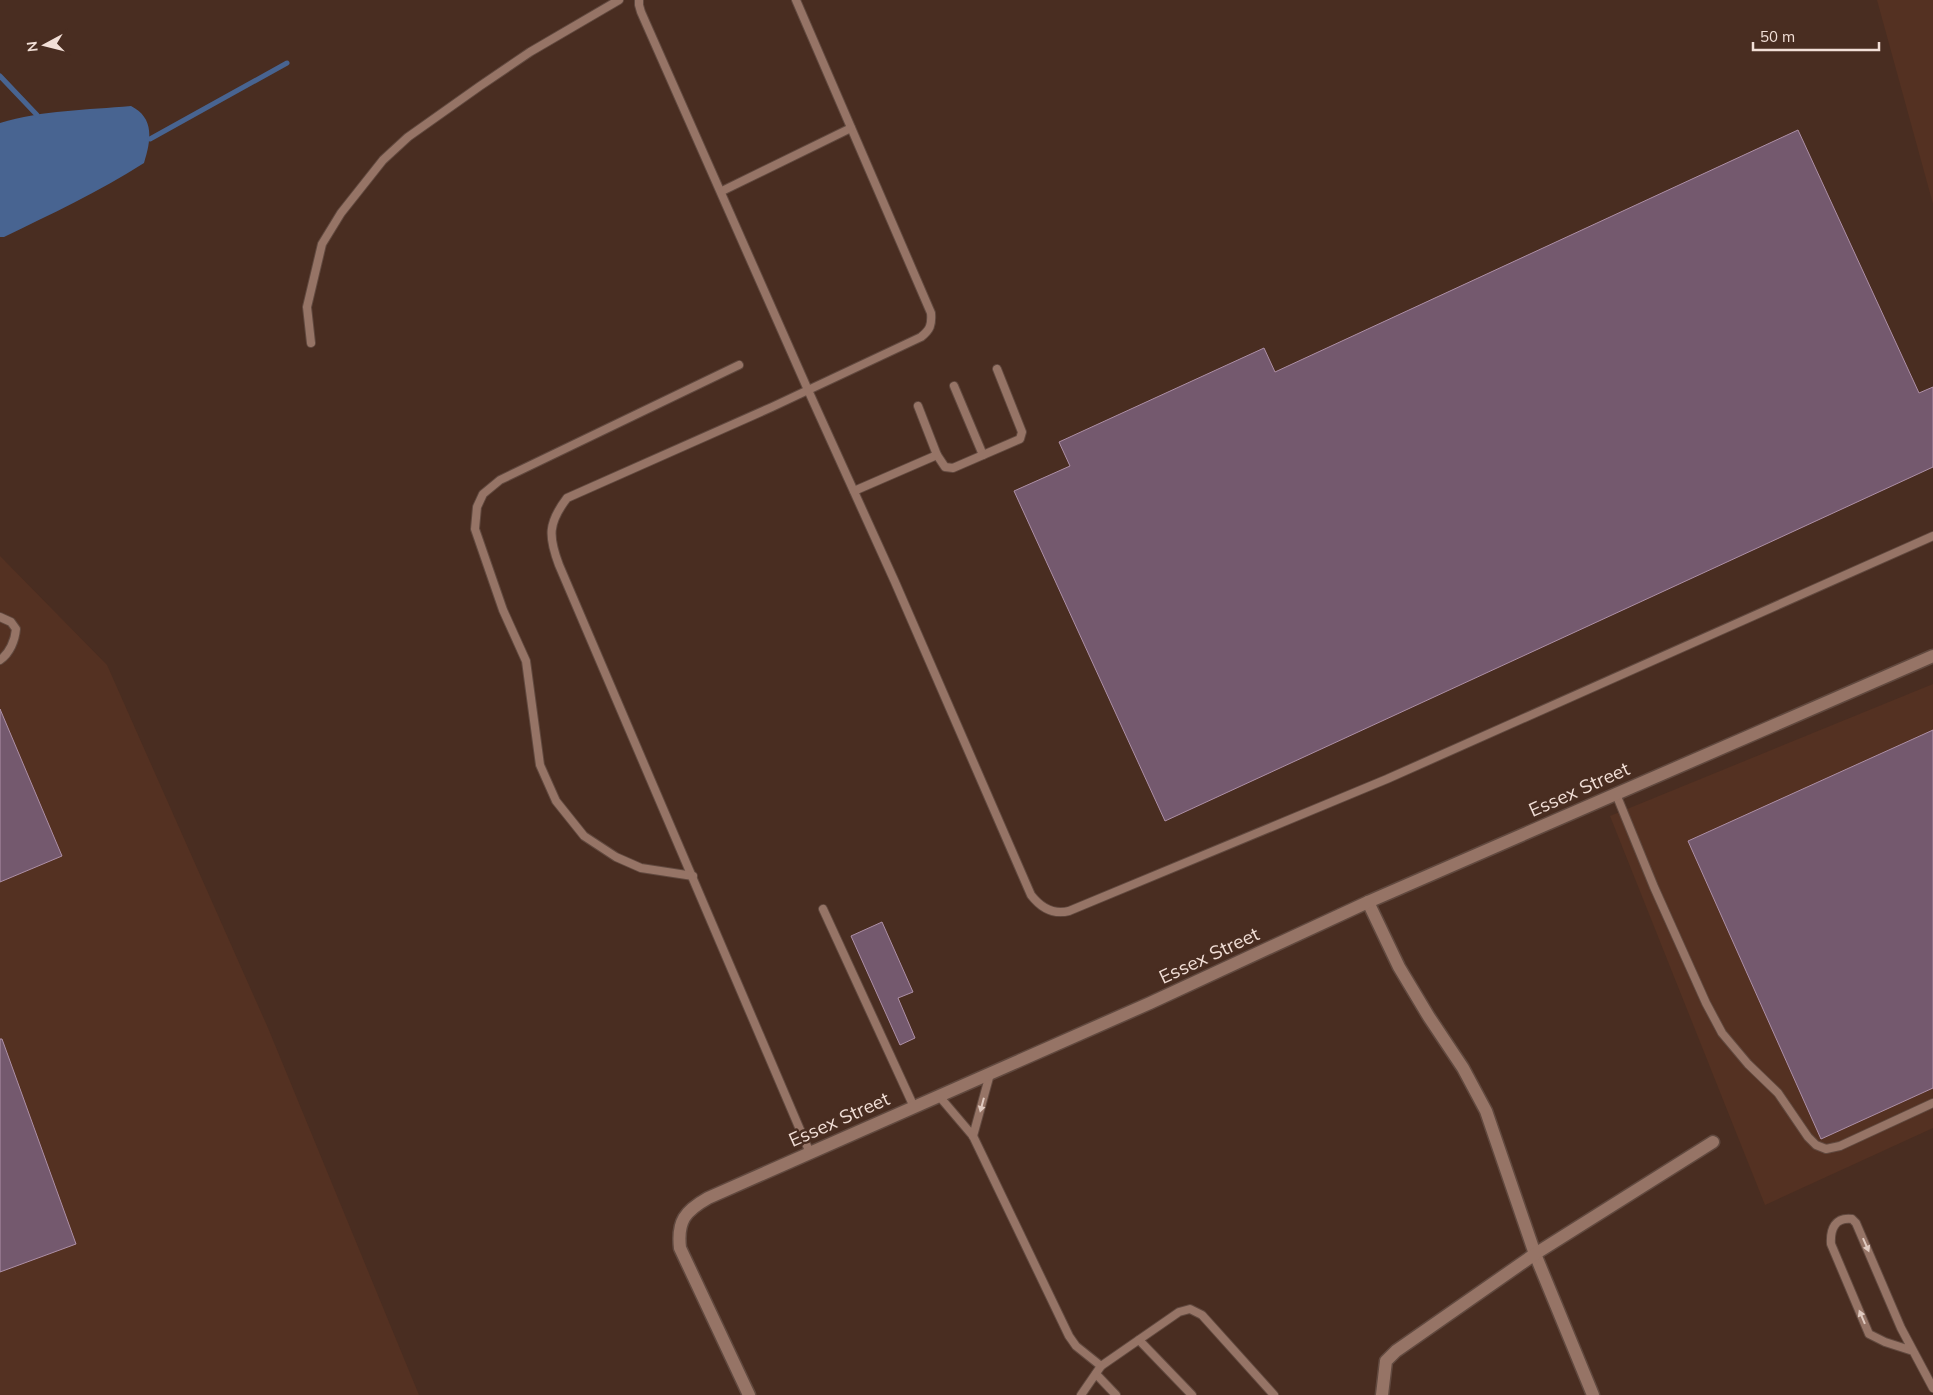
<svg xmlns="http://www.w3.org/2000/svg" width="1933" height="1395" viewBox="0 0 1933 1395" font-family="Mulish,sans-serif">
	<rect width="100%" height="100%" fill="#492d21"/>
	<!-- built -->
	<g fill="#543122">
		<polygon points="1877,0 1933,0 1933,204"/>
		<polygon points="0,556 107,665 268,1028 419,1395 0,1395"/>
		<polygon points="1933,684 1933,1128 1765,1205 1610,816"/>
	</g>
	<!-- water -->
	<path fill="#486491" d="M131,106c24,12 20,35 13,57 -45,29 -93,51 -140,74h-4v-114c42,-13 88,-13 131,-17z"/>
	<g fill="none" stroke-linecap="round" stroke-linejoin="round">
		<!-- stream -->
		<g stroke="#486491" stroke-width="5">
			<polyline points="0,76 37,115"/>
			<polyline points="150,139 287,63"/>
		</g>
	</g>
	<!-- building -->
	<g fill="#74596e" stroke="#ae90a7">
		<polygon points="1798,130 1919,393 1933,387 1933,467 1165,821 1014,491 1070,466 1059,442 1264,348 1275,372"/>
		<polygon points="0,709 62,856 0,882"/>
		<polygon points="1933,730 1933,1088 1821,1139 1688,841"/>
		<polygon points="882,922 913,992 898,998 915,1038 900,1045 851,936"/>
		<polygon points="0,1039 2,1039 76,1244 0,1272"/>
	</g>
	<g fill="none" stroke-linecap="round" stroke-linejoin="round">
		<defs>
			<g id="service">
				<path d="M639,0v5l2,7 167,378 87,192 136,313c10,13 22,20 38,16l318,-132 546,-243"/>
				<path d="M796,0l135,313c1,12 -1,17 -10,24l-149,70 -205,91c-19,25 -19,38 -8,67l251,588"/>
				<polyline points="722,191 851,128"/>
				<polyline points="311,343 307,307 322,244 341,213 383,160 408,137 480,86 530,52 619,0"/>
				<polyline points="954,386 983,455"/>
				<polyline points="937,455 945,467 953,468 1020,439 1022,432 997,369"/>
				<polyline points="854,491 937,455 918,406"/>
				<path d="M0,617l11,5 5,7c-1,11 -6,24 -16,31"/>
				<polyline points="1616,794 1654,887 1706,1003 1722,1033 1748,1064 1778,1093 1808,1137 1816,1145 1826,1149 1840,1146 1933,1103"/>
				<polyline points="693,876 641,868 616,857 584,836 556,801 540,765 526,661 503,610 475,529 477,507 483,494 500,480 739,365"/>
				<polyline points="823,909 914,1107"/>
				<polyline points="939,1096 973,1136 1069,1336 1076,1346 1101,1366"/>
				<polyline points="973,1136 990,1074"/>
				<polyline points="1139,1340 1192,1395"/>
				<path d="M1913,1351l-28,-9 -16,-8 -38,-90c-1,-15 4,-27 21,-25l4,4 45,105 32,60"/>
				<polyline points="1096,1374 1116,1395"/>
				<polyline points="1081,1395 1101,1366 1179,1312 1190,1309 1202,1315 1274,1395"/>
			</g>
			<g id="minor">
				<polyline points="1368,902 1399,967 1429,1017 1463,1068 1486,1111 1535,1254 1593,1395"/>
				<path d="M749,1395l-69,-147c-3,-27 5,-37 28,-50l442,-195 218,-101 565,-246"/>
				<polyline points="1382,1395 1386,1361 1396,1351 1535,1254 1713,1142"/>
			</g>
		</defs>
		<!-- service casing -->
		<use href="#service" stroke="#61493f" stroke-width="10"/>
		<!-- minor casing -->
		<use href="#minor" stroke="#61493f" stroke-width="15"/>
		<!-- service -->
		<use href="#service" stroke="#967466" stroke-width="8"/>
		<!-- minor -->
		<use href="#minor" stroke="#967466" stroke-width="12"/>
	</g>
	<!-- one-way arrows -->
	<defs><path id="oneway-solid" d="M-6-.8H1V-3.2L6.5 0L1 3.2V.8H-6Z" transform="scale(1.25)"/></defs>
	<g fill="#e0cac0">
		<use href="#oneway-solid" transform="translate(982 1105) rotate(105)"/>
		<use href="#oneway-solid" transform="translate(1866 1245) rotate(66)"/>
		<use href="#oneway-solid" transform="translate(1862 1317) rotate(-113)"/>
	</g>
	<g text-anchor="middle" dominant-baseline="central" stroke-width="5" stroke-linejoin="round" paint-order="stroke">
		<!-- street labels -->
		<g font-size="19" fill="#f2dfd7" stroke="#492d21">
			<text transform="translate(1579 789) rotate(-24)">Essex Street</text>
			<text transform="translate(1209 955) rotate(-25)">Essex Street</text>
			<text transform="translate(839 1119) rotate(-24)">Essex Street</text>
		</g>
	</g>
	<!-- north arrow -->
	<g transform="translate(45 45) rotate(263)" stroke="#492d21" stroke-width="4" paint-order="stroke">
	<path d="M0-4L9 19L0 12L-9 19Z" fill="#f2dfd7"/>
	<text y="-8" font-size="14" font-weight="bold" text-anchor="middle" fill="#f2dfd7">N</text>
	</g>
	<!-- scale -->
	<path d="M1753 42v8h126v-8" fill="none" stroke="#f2dfd7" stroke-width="2.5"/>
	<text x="1760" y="42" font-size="15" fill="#f2dfd7" stroke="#492d21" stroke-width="4" paint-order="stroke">50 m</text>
</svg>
